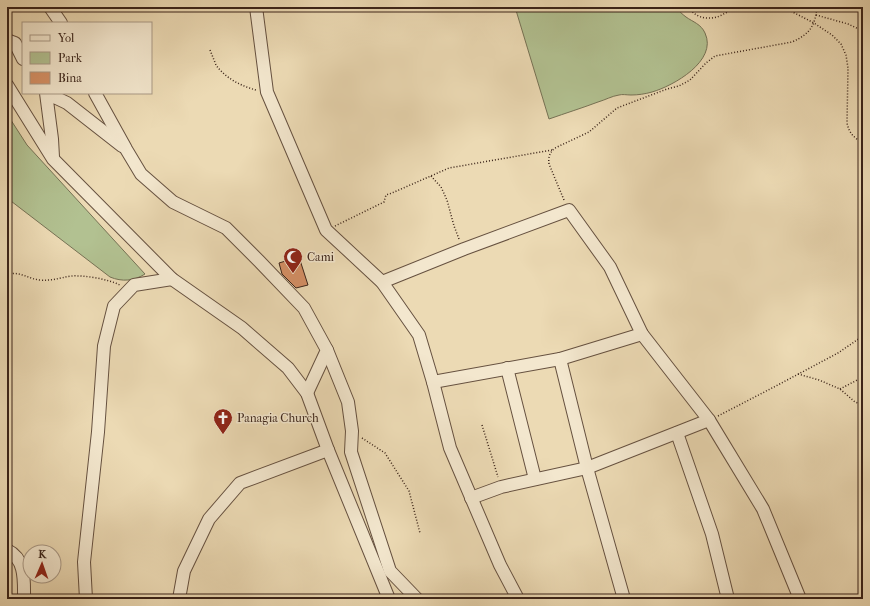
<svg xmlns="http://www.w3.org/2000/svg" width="870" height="606" viewBox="0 0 870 606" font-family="'IM FELL French Canon',serif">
	<rect width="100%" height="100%" fill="#ecdab4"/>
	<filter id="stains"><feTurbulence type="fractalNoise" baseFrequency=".005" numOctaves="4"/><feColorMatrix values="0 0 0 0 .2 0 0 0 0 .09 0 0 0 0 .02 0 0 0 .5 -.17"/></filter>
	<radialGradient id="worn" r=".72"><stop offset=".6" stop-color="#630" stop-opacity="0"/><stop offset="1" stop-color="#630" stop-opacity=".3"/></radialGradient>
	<!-- green -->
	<g fill="#b2c191" stroke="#767255">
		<path d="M515,7h160c4,4 7,7 11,10 7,5 15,7 19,16 13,28 -32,53 -53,59 -7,2 -14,3 -21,3 -4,0 -9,-1 -12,0 -7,1 -14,5 -21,7 -16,6 -32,11 -49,17z"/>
		<path d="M7,114l20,31 118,129c-11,7 -23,8 -35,3l-103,-79z"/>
	</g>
	<!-- building -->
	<polygon fill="#d59065" stroke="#3a2319" points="299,257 308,285 296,288 282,274 279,263"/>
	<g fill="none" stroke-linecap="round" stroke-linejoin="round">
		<defs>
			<g id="minor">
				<polyline points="50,7 61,23"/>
				<polyline points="256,7 267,92 326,230 382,282 419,335 433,382 450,448 500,565 518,599"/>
				<polyline points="7,40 15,43 23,59"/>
				<polyline points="7,85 53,159 172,279 242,328 288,368 307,393 328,450 389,599"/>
				<polyline points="95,93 126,149 141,174 173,202 226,228 259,261 304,308 327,350 307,393"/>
				<polyline points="53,157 52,139 46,93 67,103 122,146"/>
				<polyline points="382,282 464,249 569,210 610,267 642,334 709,420 763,509 800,599"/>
				<polyline points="327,350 348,402 352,431 351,452 390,571 417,599"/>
				<polyline points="560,359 587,468 624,599"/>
				<polyline points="507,368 535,479"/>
				<polyline points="433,382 560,359 642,334"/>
				<polyline points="677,433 712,534 728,599"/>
				<polyline points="471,498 501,487 587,468 709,420"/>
				<path d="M7,550c19,9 17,31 17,49"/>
				<polyline points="86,599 84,562 98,432 104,346 114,306 134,285 172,279"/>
				<polyline points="179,599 184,571 209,519 240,483 328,450"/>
			</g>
		</defs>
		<!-- minor casing -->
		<use href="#minor" stroke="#665140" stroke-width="14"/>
		<!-- path -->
		<g stroke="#3a2319" stroke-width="1.5" stroke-dasharray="1 2" stroke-linecap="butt">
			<path d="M689,7c5,10 17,13 28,10 6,-2 13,-7 20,-10"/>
			<path d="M783,7l31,16 18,12 9,9 5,11 2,13 -1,55c2,10 7,15 16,20"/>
			<polyline points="816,15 848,24 863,31"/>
			<path d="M210,50c2,5 4,10 6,15 9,13 25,21 40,25"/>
			<polyline points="431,176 441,187 447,200 454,226 459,239"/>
			<path d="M564,200l-15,-36c-1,-7 1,-12 6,-16l34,-16 28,-24 50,-19 12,-3 11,-6 16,-17 9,-7 77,-14c18,-8 23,-16 25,-35"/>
			<polyline points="335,226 384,202 386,195 392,193 449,168 552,150"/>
			<path d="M7,275c12,-5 21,4 33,5 12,1 19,-2 31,-4 13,-1 37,3 49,9"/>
			<polyline points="798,374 819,380 840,389 855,402 863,405"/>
			<polyline points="840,389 863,377"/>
			<polyline points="718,416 774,387 838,353 863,336"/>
			<polyline points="482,425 498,477"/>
			<polyline points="362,438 385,453 409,491 420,533"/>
		</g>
		<!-- minor -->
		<use href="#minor" stroke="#f3e7ce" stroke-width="12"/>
	</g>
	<!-- icons -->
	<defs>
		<symbol id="mosque-pin" viewBox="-11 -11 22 30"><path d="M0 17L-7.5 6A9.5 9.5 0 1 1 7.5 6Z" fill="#8f2418" stroke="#f3e7ce"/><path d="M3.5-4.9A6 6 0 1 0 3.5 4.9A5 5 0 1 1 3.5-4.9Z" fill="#fff"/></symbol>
		<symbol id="church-pin" viewBox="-11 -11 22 30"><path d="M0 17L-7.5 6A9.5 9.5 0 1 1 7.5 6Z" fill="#8f2418" stroke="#f3e7ce"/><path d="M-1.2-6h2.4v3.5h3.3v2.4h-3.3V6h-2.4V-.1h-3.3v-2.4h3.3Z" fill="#fff"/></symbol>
	</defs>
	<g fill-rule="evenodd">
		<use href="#mosque-pin" x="282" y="246" width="22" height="30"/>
		<use href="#church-pin" x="212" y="407" width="22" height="30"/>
	</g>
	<g text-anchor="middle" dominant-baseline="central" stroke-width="3" stroke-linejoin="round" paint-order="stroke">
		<!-- poi labels -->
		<g font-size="12" fill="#3a2319" stroke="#f3e7ce" text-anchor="start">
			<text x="307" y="257">Cami</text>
			<text x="237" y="418">Panagia Church</text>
		</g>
	</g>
	<!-- margin -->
	<rect width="870" height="606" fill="none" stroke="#ecdab4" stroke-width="24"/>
	<rect x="8" y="8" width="854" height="590" fill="none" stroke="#3a2319" stroke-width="2"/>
	<rect x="12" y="12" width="846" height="582" fill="none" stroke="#3a2319"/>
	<!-- legend -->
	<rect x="22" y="22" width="130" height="72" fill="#f3e7ce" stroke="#a99986"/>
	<rect x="30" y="35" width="20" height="6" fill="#f3e7ce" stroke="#a99986"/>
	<text x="58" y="42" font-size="12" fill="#3a2319">Yol</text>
	<rect x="30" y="52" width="20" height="12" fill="#b2c191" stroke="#a99986"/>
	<text x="58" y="62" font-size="12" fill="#3a2319">Park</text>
	<rect x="30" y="72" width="20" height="12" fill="#d59065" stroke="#a99986"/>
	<text x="58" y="82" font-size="12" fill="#3a2319">Bina</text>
	<!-- north arrow -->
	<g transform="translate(42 564) rotate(2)"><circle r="19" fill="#f3e7ce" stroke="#a99986"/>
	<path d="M0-3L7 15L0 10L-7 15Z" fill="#8f2418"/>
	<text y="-6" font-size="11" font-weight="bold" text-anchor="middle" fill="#3a2319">K</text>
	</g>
	<rect width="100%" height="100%" filter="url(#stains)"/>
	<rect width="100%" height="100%" fill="url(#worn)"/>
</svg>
